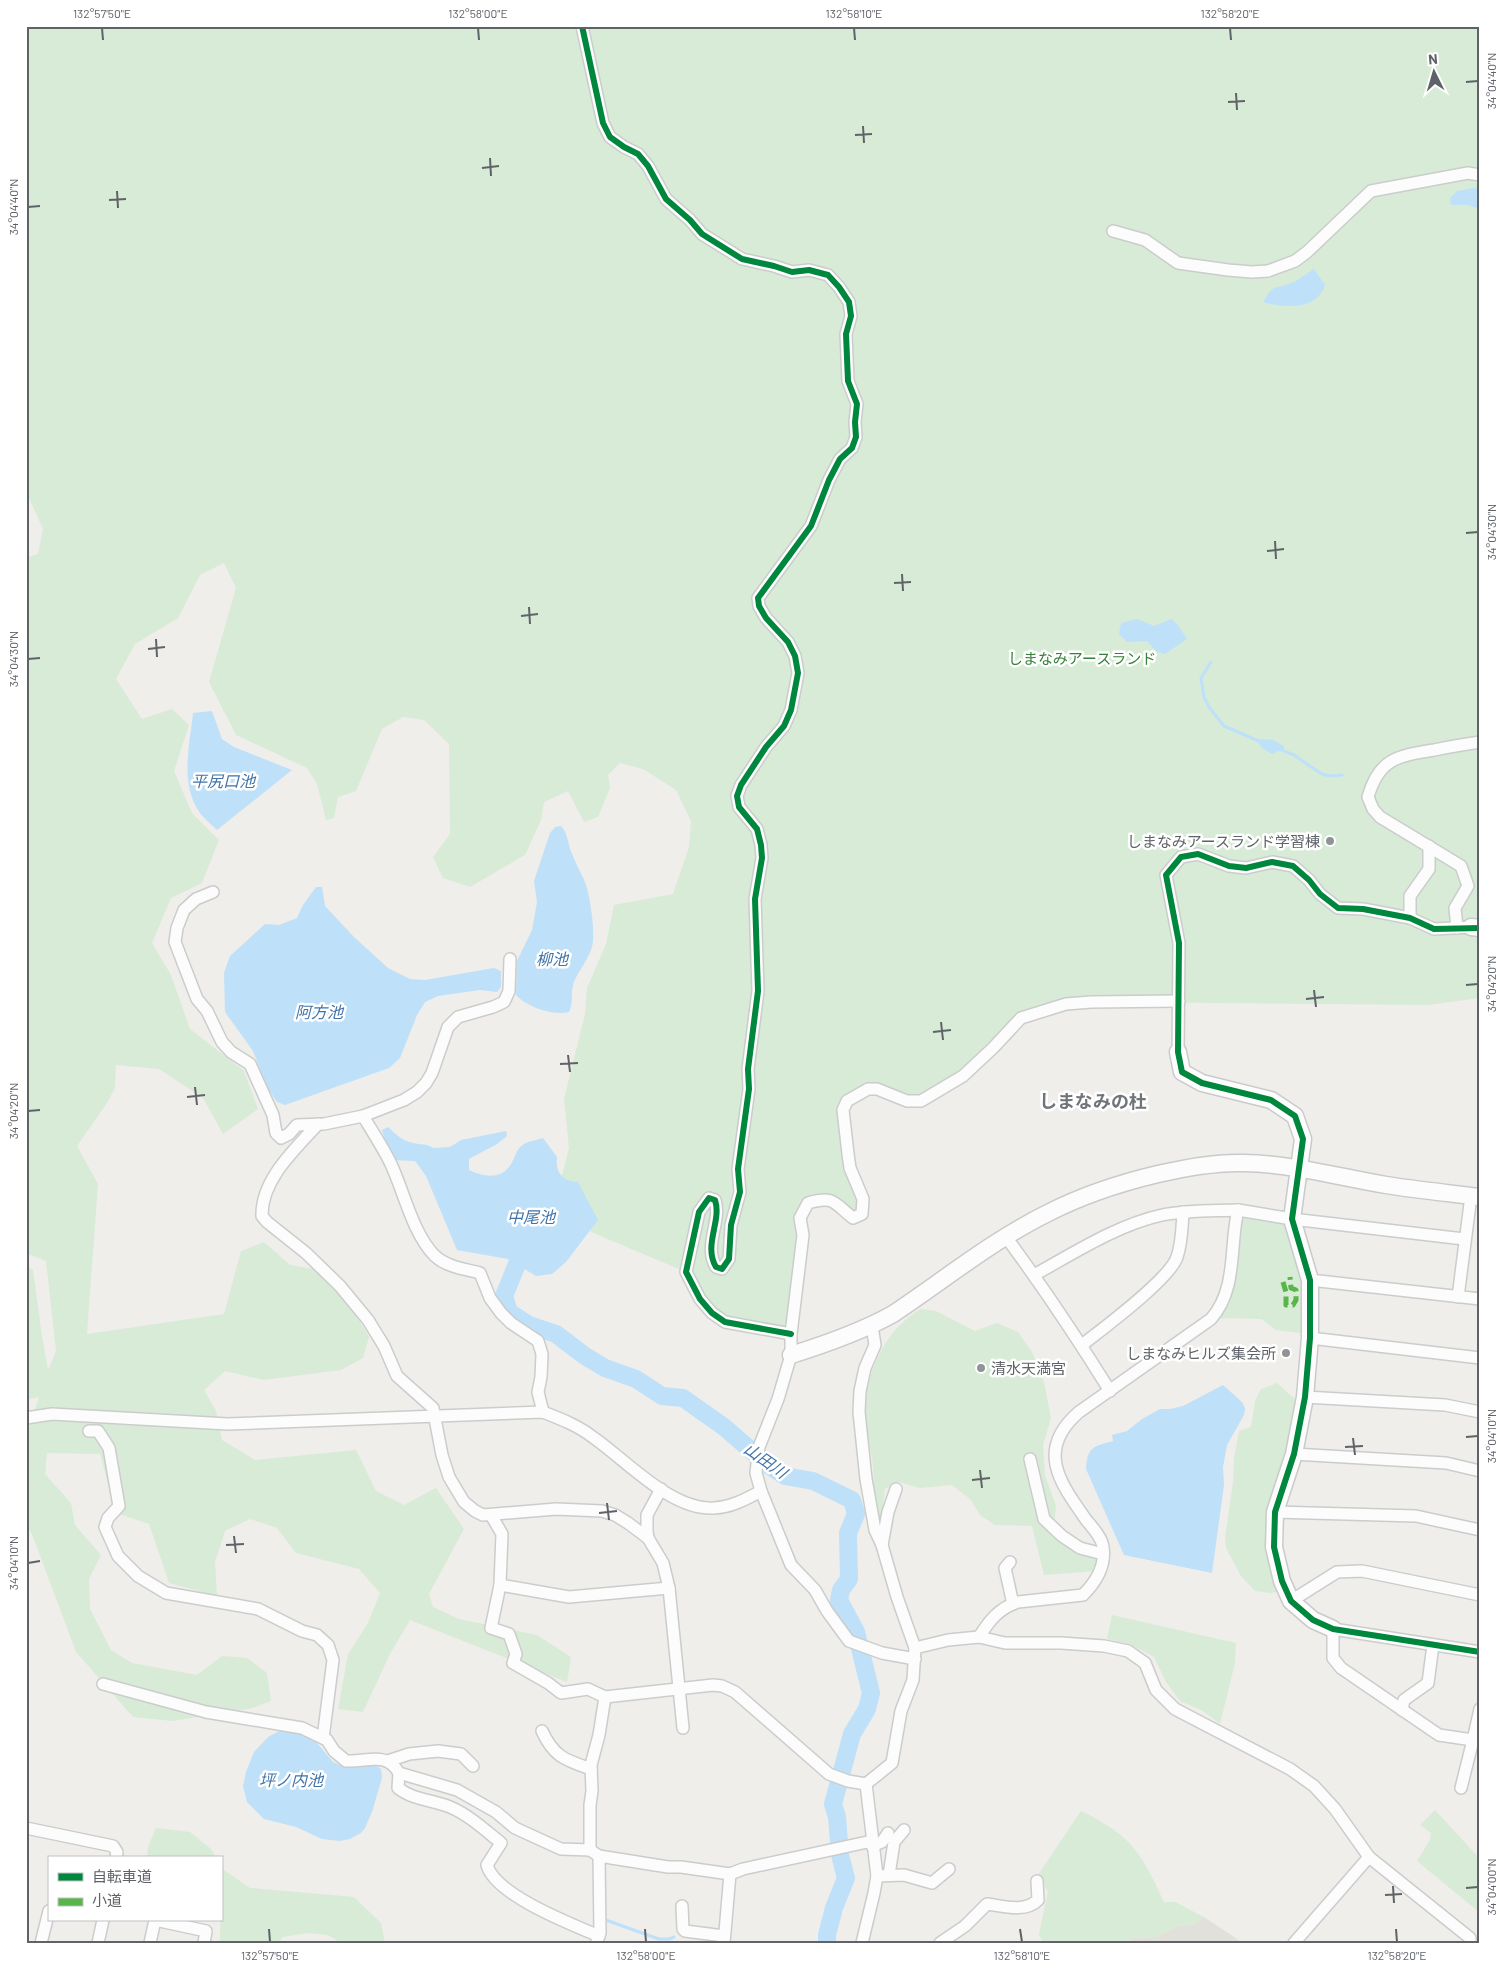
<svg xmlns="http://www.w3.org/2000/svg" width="1506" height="1969" viewBox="0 0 1506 1969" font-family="Barlow,'Noto Sans JP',sans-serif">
	<rect width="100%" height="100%" fill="#efeeea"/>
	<!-- education -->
	<polygon fill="#e2e0da" points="1204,1917 1243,1943 1129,1943 1132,1938 1156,1937 1177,1926 1192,1925"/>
	<!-- green -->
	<g fill="#d8ebd6">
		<polygon points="26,26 1480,26 1480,998 1428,1005 1109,1002 1022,1018 953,1082 921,1101 877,1089 847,1101 845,1133 863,1199 853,1218 835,1202 808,1203 791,1334 725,1322 686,1272 591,1232 590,1219 557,1194 569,1148 564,1099 585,1014 587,988 606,944 614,905 673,894 689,847 691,821 676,790 643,769 620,763 608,775 610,788 598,817 584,822 568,791 544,802 541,820 525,855 470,887 443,878 433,857 450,834 449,744 424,720 403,717 382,729 356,791 338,797 334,818 326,820 317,784 307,768 236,735 209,682 236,588 224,563 200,575 178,618 135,644 116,679 142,719 172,709 189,725 174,771 192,813 219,840 202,883 171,898 152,943 171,975 190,1029 244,1071 258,1109 223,1134 203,1098 159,1069 116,1065 115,1088 107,1103 77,1146 98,1184 87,1334 224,1314 241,1251 264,1242 290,1265 321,1270 345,1297 369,1337 363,1358 341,1370 263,1380 225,1371 204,1390 216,1411 222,1440 255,1460 356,1450 376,1491 404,1505 436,1488 464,1529 429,1594 433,1607 459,1619 537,1635 571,1657 567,1682 410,1620 390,1654 363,1712 338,1709 348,1654 368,1623 380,1593 359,1569 296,1553 277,1528 250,1519 225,1531 215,1562 217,1596 169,1583 149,1524 116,1513 100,1454 47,1453 45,1474 71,1503 75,1525 101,1555 89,1579 90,1609 111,1650 132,1663 197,1675 222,1656 247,1658 267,1673 271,1701 253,1708 173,1721 133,1717 76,1652 32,1534 26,1525 26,1437 39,1397 29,1399 26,1402 26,1266 33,1270 42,1336 48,1370 56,1351 46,1261 26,1253 26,558 38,554 43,529 26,491"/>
		<path d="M1243,1218l47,4 15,58 2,54 -31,-4 -15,-11 -35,-1 -8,1c9,-20 17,-41 20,-63 2,-13 -1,-26 5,-38z"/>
		<path d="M921,1309l15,2 39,20 22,-8 21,9 14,20 12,30 7,36 -8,27 2,30 11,31 -3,31 43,22v12l-52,4 -12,-49 -37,-1 -15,-10 -10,-16 -18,-14 -32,3 -21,-6 -14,7 -4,29h-6c-2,-17 -1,-33 -2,-50 -1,-20 -9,-41 -8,-61 3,-39 21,-78 56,-98z"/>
		<polygon points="1277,1383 1298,1402 1286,1459 1271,1509 1282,1591 1270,1593 1255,1591 1241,1576 1226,1548 1225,1538 1233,1482 1234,1458 1239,1431 1251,1427 1255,1401 1261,1389"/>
		<polygon points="1112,1615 1236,1643 1235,1663 1220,1724 1203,1711 1180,1701 1166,1682 1154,1657 1132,1645 1107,1639"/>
		<polygon points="1435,1810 1480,1859 1480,1913 1417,1861 1430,1840 1431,1833 1420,1825"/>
		<path d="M1081,1811c51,25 60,41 83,91h11l29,15 -12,8 -15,1 -21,11 -24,1 -3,5h-86l-4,-9 9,-43 -10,-16z"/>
		<polygon points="156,1828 190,1832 211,1849 216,1858 147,1858 148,1847"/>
		<polygon points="221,1868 250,1888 354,1897 381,1923 385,1943 341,1943 328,1935 307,1933 283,1937 278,1943 220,1943"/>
	</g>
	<!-- water -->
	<g fill="#bfe0f9">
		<polygon points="1480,187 1480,206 1477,208 1468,205 1451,205 1450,198 1457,191"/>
		<path d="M1314,269l11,16c-8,26 -41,23 -62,17 11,-20 13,-12 31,-20 7,-4 13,-9 20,-13z"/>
		<polygon points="1137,619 1154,626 1171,619 1177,624 1187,639 1165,654 1157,652 1147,641 1127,642 1119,634 1121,623"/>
		<path d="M212,711l10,28 12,8 58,23 -75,60c-6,-6 -15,-13 -19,-20 -18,-28 -8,-67 -5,-97z"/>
		<polygon points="1261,739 1273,740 1284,746 1284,749 1272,754 1262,748 1257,741"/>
		<path d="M561,826c7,7 7,19 11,28 4,10 9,19 13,28 5,14 11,51 7,65 -4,13 -13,23 -18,35 -4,11 0,19 -5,30 -16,4 -42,-5 -53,-17l1,-34 15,-31 5,-28 -3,-21 16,-48 5,-6z"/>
		<polygon points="316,887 322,887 325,906 354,937 388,968 410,979 425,980 494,968 501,971 501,987 497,992 480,990 438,996 425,1002 417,1015 400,1058 389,1068 285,1105 277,1102 267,1087 253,1051 225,1012 224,973 230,956 265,924 279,925 297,918 303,905"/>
		<path d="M388,1127c7,7 15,14 25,16 8,2 13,0 20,5l17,-1 11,-7 45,-9 1,5 -10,8 -28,15v11c13,6 30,10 40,-3 6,-7 6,-18 15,-23 5,-3 13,-4 19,-6l14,19c-2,16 6,24 21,25l20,38 -32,42 -14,12 -16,2 -28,-17 -51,-9 -31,-74 -11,-15 -24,-1 -9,-30z"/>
		<path d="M1223,1385l19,17 3,6 -1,7 -17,30 -4,22 1,18 -12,88 -88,-18 -38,-86c1,-22 8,-23 27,-28l-1,-6 15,-4 15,-12 18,-10h10l13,-3z"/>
		<polygon points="283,1729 301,1732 312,1737 333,1762 344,1767 375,1765 381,1769 382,1778 372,1812 365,1828 361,1833 350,1839 340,1841 322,1839 296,1827 264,1819 247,1802 243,1786 246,1772 254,1752 268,1737"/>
	</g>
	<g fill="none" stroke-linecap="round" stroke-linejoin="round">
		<!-- stream -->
		<g stroke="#bfe0f9" stroke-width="3">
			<polyline points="1211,662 1201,678 1204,697 1209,707 1224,726 1261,742"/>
			<polyline points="1279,749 1294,755 1320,773 1328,776 1342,775"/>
			<polyline points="603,1919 659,1939 669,1939 674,1937"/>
		</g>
		<!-- river -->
		<polyline stroke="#bfe0f9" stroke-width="18" points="517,1264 504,1296 509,1312 529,1325 556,1334 585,1356 605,1368 636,1379 662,1396 683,1398 724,1427 768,1465 785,1476 813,1481 852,1500 856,1514 848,1533 849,1579 841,1590 839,1600 856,1632 871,1693 867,1709 852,1734 833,1804 837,1817 840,1855 846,1878 834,1908 827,1935 827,1943"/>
		<defs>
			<g id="street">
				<path d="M582,26l21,97 7,14 14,10 14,7 10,12 18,33 24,21 12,14 40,25 32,7 18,6 17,-2 19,5 11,12 10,15 2,14 -5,18 2,47 9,23 -2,18 1,15 -4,11 -12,11 -11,21 -18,46 -53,72 1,8 7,12 22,24 7,14 3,17 -7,37 -7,16 -18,21 -25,38 -4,11 2,11 18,22 4,16 1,13 -7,41 3,92 -10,78 1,20 -11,80 2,23 -9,33 -2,34 -7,10 -6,-2c-13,-22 6,-46 -1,-67l-6,-2 -10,14 -13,60 14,27 12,14 13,9 66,12"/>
				<polyline points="1113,231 1145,240 1178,263 1228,270 1252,272 1268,271 1295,261 1307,252 1371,191 1468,173 1480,175"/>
				<path d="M213,892l-17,7 -12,11 -7,18 -2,14 22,57 10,12 15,31 9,10 19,12 23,51 3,18 5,5 8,-4 8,-9 27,-1 39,-8c9,15 19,30 27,46 14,29 22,70 44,93 12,12 31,14 46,18l10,25 11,15 10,10 27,18 4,13 -1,23 -3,15 5,20"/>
				<polyline points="1410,918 1410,896 1429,869 1429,846"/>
				<path d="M1457,928l-2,-20 13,-22 -7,-20 -81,-49 -7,-8 -5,-12c11,-39 30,-41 66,-47 15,-3 31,-6 46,-8"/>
				<polyline points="1178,1052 1179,943 1166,875 1181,857 1198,854 1229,866 1246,868 1272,862 1293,866 1309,880 1320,894 1338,908 1363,909 1410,918 1434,929 1471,927"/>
				<polyline points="363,1116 404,1100 417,1092 426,1083 432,1073 448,1027 458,1017 493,1007 504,1002 509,991 510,959"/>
				<path d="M318,1124c-23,25 -57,56 -56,92l5,6 39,31 34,33 28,34 16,26 13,30 36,32 9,47 7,22 15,25 11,9 8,4 73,-6 46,2 13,4 13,8 20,15"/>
				<path d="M1006,1237c37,50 71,101 104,154"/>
				<path d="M1034,1275c40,-22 83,-50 128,-60 25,-5 51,-4 76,-5"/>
				<polyline points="1310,1280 1480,1299"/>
				<polyline points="1458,1297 1471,1196"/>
				<polyline points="1310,1338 1480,1358"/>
				<path d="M1082,1345c20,-16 88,-66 95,-88 5,-14 5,-30 6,-45"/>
				<polyline points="1305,1397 1445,1405 1480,1412"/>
				<path d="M26,1418l26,-4 176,10 315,-12c18,7 36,14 51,26 33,23 78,73 120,70 18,-1 32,-9 47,-17"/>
				<polyline points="89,1431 98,1431 109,1448 119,1506 108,1518 105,1527 118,1556 138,1576 166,1593 258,1609 302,1631 317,1635 328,1645 333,1660 323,1738"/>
				<polyline points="1294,1454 1446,1463 1480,1471"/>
				<polyline points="1030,1459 1044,1519 1062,1536 1080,1548 1103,1554"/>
				<polyline points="661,1489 647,1515 647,1531 648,1538 663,1563 669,1588 683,1728"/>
				<polyline points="1275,1512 1416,1516 1480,1530"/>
				<polyline points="491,1515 502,1534 500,1585 569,1597 669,1588"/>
				<polyline points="882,1545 888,1512 896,1489"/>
				<polyline points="1010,1562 1005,1568 1013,1604"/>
				<polyline points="500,1585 491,1628 509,1634 516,1654 513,1663 548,1683 561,1693 588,1689 605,1697 599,1735 591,1765 592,1791 590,1805 590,1850"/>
				<polyline points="1291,1601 1337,1572 1362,1571 1480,1595"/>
				<path d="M979,1637c10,-16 20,-29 39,-35l65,-7c13,-13 23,-29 20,-48 -1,-9 -10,-19 -16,-26 -27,-38 -52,-71 -8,-109l132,-93c27,-31 18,-73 27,-109l54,9 172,20"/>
				<polyline points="915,1648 948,1640 979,1637 1005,1643 1061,1643 1104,1646 1128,1651 1145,1663 1156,1690 1175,1709 1290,1769 1314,1786 1335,1809 1369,1857 1470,1938 1470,1943"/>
				<polyline points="1480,1652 1333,1629 1333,1658 1341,1668 1439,1735 1473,1740 1480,1709"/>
				<path d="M915,1659l-33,-6 -33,-12 -22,-30 -12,-21 -24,-25 -30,-74 -5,-18 3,-26 19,-48 13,-44v-21l12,-99 -3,-17 8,-15c26,-8 26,0 45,15l9,-4 1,-15 -13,-31 -2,-14 -5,-44 4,-9 21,-12h9l30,12h14l42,-25 30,-28 28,-30 45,-14 25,-2 88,-1"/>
				<path d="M103,1684l103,28 96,16 25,12 7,11 12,10c22,1 40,-10 53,12l58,17 39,22 19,16 46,21 29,1 9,6 69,11h13l49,7 13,-5 129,-28"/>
				<polyline points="605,1697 713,1685 722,1686 735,1692 829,1774 848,1781 866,1784"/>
				<polyline points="1402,1710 1404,1700 1428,1683 1433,1645"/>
				<path d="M542,1731c12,26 23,29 49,38"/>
				<polyline points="388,1761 409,1754 438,1751 461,1754 473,1766"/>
				<path d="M399,1773l-1,15c15,12 35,12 52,19 19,8 35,23 51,36l-14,22c8,30 84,59 112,71"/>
				<polyline points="1461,1788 1473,1740"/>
				<polyline points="26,1828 113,1846 117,1852 116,1858"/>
				<polyline points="872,1846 882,1842 888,1833"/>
				<polyline points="889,1875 894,1842 904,1830"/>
				<polyline points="877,1876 904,1875 932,1883 949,1869"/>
				<polyline points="682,1906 683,1929 685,1931 724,1936"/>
				<polyline points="155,1920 206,1931 204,1943"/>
				<polyline points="597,1941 600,1933 599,1856"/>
				<polyline points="41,1943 49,1911"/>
				<polyline points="98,1943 103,1920"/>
				<polyline points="150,1943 155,1920"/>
				<polyline points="724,1943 730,1874"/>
				<polyline points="862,1943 874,1893 877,1876 866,1784 892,1763 901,1711 913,1680 915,1648 897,1597 882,1545 875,1530 866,1479 859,1412 860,1391 865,1368 875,1345 872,1326"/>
				<path d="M940,1943l25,-17 22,-22c16,2 38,9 51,-4l-1,-19"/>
				<polyline points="1294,1943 1369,1857"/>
			</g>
			<g id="secondary">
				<polyline points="1471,927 1480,928"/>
				<polyline points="1178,1052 1182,1072 1202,1083 1271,1100 1295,1116 1303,1139 1292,1219 1310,1280 1310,1338 1305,1397 1294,1454 1275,1512 1274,1547 1282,1581 1291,1601 1313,1620 1333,1629"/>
				<path d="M791,1355c35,-11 70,-23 102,-41 51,-34 100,-74 155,-101 35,-18 72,-30 110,-39 28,-6 57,-12 86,-11 49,1 95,14 142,22 31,5 63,8 94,12"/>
			</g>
		</defs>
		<!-- street casing -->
		<use href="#street" stroke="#cbcccc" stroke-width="14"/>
		<!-- secondary casing -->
		<use href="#secondary" stroke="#cacacb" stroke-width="19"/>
		<!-- street -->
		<use href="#street" stroke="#fdfcfc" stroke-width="11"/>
		<!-- secondary -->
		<use href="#secondary" stroke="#fdfcfc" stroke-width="16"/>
		<!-- quiet -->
		<polyline stroke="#58b549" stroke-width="5" stroke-dasharray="10 5" stroke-linecap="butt" points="1283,1282 1286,1292 1286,1305 1293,1305 1296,1300 1296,1290 1291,1288 1290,1277"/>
		<defs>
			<g id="cycleway">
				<path d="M582,26l21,97 7,14 14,10 14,7 10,12 18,33 24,21 12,14 40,25 32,7 18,6 17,-2 19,5 11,12 10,15 2,14 -5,18 2,47 9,23 -2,18 1,15 -4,11 -12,11 -11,21 -18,46 -53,72 1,8 7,12 22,24 7,14 3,17 -7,37 -7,16 -18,21 -25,38 -4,11 2,11 18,22 4,16 1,13 -7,41 3,92 -10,78 1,20 -11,80 2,23 -9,33 -2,34 -7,10 -6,-2c-13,-22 6,-46 -1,-67l-6,-2 -10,14 -13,60 14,27 12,14 13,9 66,12"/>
				<polyline points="1480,928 1434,929 1410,918 1363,909 1338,908 1320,894 1309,880 1293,866 1272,862 1246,868 1229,866 1198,854 1181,857 1166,875 1179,943 1178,1052 1182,1072 1202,1083 1271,1100 1295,1116 1303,1139 1292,1219 1310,1280 1310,1338 1305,1397 1294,1454 1275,1512 1274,1547 1282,1581 1291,1601 1313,1620 1333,1629 1480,1652"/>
			</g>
		</defs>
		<!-- cycleway casing -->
		<use href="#cycleway" stroke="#fff" stroke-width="9"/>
		<!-- cycleway -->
		<use href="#cycleway" stroke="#00873e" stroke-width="6"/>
	</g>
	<!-- ticks -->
	<path fill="none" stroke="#5f6368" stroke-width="2" d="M102,28l1,12M478,28l1,12M854,28l1,12M1230,28l1,12M1466,82l12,-1M1236,93l1,17M1228,102l17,-1M863,126l1,17M855,135l17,-1M490,158l1,18M482,168l17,-2M117,191l1,17M109,200l17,-1M28,207l12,-1M1466,533l12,-1M1275,541l1,18M1267,551l17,-2M902,574l1,17M894,583l17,-1M529,607l1,17M521,616l17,-2M156,639l1,18M148,649l17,-2M28,659l12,-1M1466,985l12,-1M1314,990l2,17M1306,999l18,-2M941,1022l2,18M933,1032l18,-2M568,1055l2,17M560,1064l18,-1M195,1087l2,18M187,1097l18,-2M28,1111l12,-1M1466,1437l12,-1M1353,1438l2,17M1345,1447l18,-1M980,1470l2,18M972,1480l18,-2M607,1503l2,17M599,1513l18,-2M234,1536l2,17M226,1545l18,-1M28,1563l12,-2M1393,1886l1,17M1466,1888l12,-1M1385,1895l17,-1M269,1929l1,13M645,1929l1,13M1020,1929l2,13M1396,1929l1,13"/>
	<!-- markers -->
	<g fill="#919496" stroke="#fff" stroke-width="2">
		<circle cx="1330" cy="841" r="5"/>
		<circle cx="1286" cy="1353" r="5"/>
		<circle cx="981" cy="1368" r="5"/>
	</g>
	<g text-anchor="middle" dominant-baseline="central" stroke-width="5" stroke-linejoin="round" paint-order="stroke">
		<!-- park labels -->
		<g font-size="15" fill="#348238" stroke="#fff">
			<text x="1082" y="658">しまなみアースランド</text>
		</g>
		<!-- poi labels -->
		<g font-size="15" fill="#5f6368" stroke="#fff" text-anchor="end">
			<text x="1320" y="841">しまなみアースランド学習棟</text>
			<text x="1276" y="1353">しまなみヒルズ集会所</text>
			<text x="991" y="1368" text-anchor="start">清水天満宮</text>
		</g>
		<!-- water labels -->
		<g font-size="16" font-style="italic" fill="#4174aa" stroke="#fff">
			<text x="223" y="780">平尻口池</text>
			<text x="552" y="958">柳池</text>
			<text x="319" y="1011">阿方池</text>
			<text x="531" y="1216">中尾池</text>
			<text transform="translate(766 1460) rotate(35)">山田川</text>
			<text x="291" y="1779">坪ノ内池</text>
		</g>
		<!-- quarter labels -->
		<g font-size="18" font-weight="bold" fill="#70757a" stroke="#fff">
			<text x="1093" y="1101">しまなみの杜</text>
		</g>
	</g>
	<!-- border -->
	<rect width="1506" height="1969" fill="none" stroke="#ffffff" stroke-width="55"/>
	<!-- legend -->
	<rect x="48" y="1856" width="175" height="65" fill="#ffffff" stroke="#bfc1c3"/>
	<rect x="58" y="1873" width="25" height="8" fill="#00873e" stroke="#bfc1c3"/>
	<text x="92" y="1882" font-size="15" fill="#5f6368">自転車道</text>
	<rect x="58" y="1898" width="25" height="8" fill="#58b549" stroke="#bfc1c3"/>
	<text x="92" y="1906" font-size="15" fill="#5f6368">小道</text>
	<!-- north arrow -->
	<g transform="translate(1434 72) rotate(355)" stroke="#ffffff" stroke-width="4" paint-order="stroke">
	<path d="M0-4L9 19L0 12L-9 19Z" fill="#5f6368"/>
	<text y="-8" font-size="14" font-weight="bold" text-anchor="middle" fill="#5f6368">N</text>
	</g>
	<rect x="28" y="28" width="1450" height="1914" fill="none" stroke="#5f6368" stroke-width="2"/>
	<g font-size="12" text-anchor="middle" fill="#5f6368">
		<text x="102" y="18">132°57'50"E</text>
		<text x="478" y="18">132°58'00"E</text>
		<text x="854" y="18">132°58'10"E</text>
		<text x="1230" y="18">132°58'20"E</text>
		<text transform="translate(1492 81) rotate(-90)" y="4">34°04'40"N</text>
		<text transform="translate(14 207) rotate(-90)" y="4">34°04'40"N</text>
		<text transform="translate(1492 532) rotate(-90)" y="4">34°04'30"N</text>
		<text transform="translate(14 659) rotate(-90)" y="4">34°04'30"N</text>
		<text transform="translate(1492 984) rotate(-90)" y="4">34°04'20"N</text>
		<text transform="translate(14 1111) rotate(-90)" y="4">34°04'20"N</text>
		<text transform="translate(1492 1436) rotate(-90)" y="4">34°04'10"N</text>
		<text transform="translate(14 1563) rotate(-90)" y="4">34°04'10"N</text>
		<text transform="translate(1492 1887) rotate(-90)" y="4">34°04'00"N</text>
		<text x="270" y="1960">132°57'50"E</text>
		<text x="646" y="1960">132°58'00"E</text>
		<text x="1022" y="1960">132°58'10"E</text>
		<text x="1397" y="1960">132°58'20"E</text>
	</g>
</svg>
